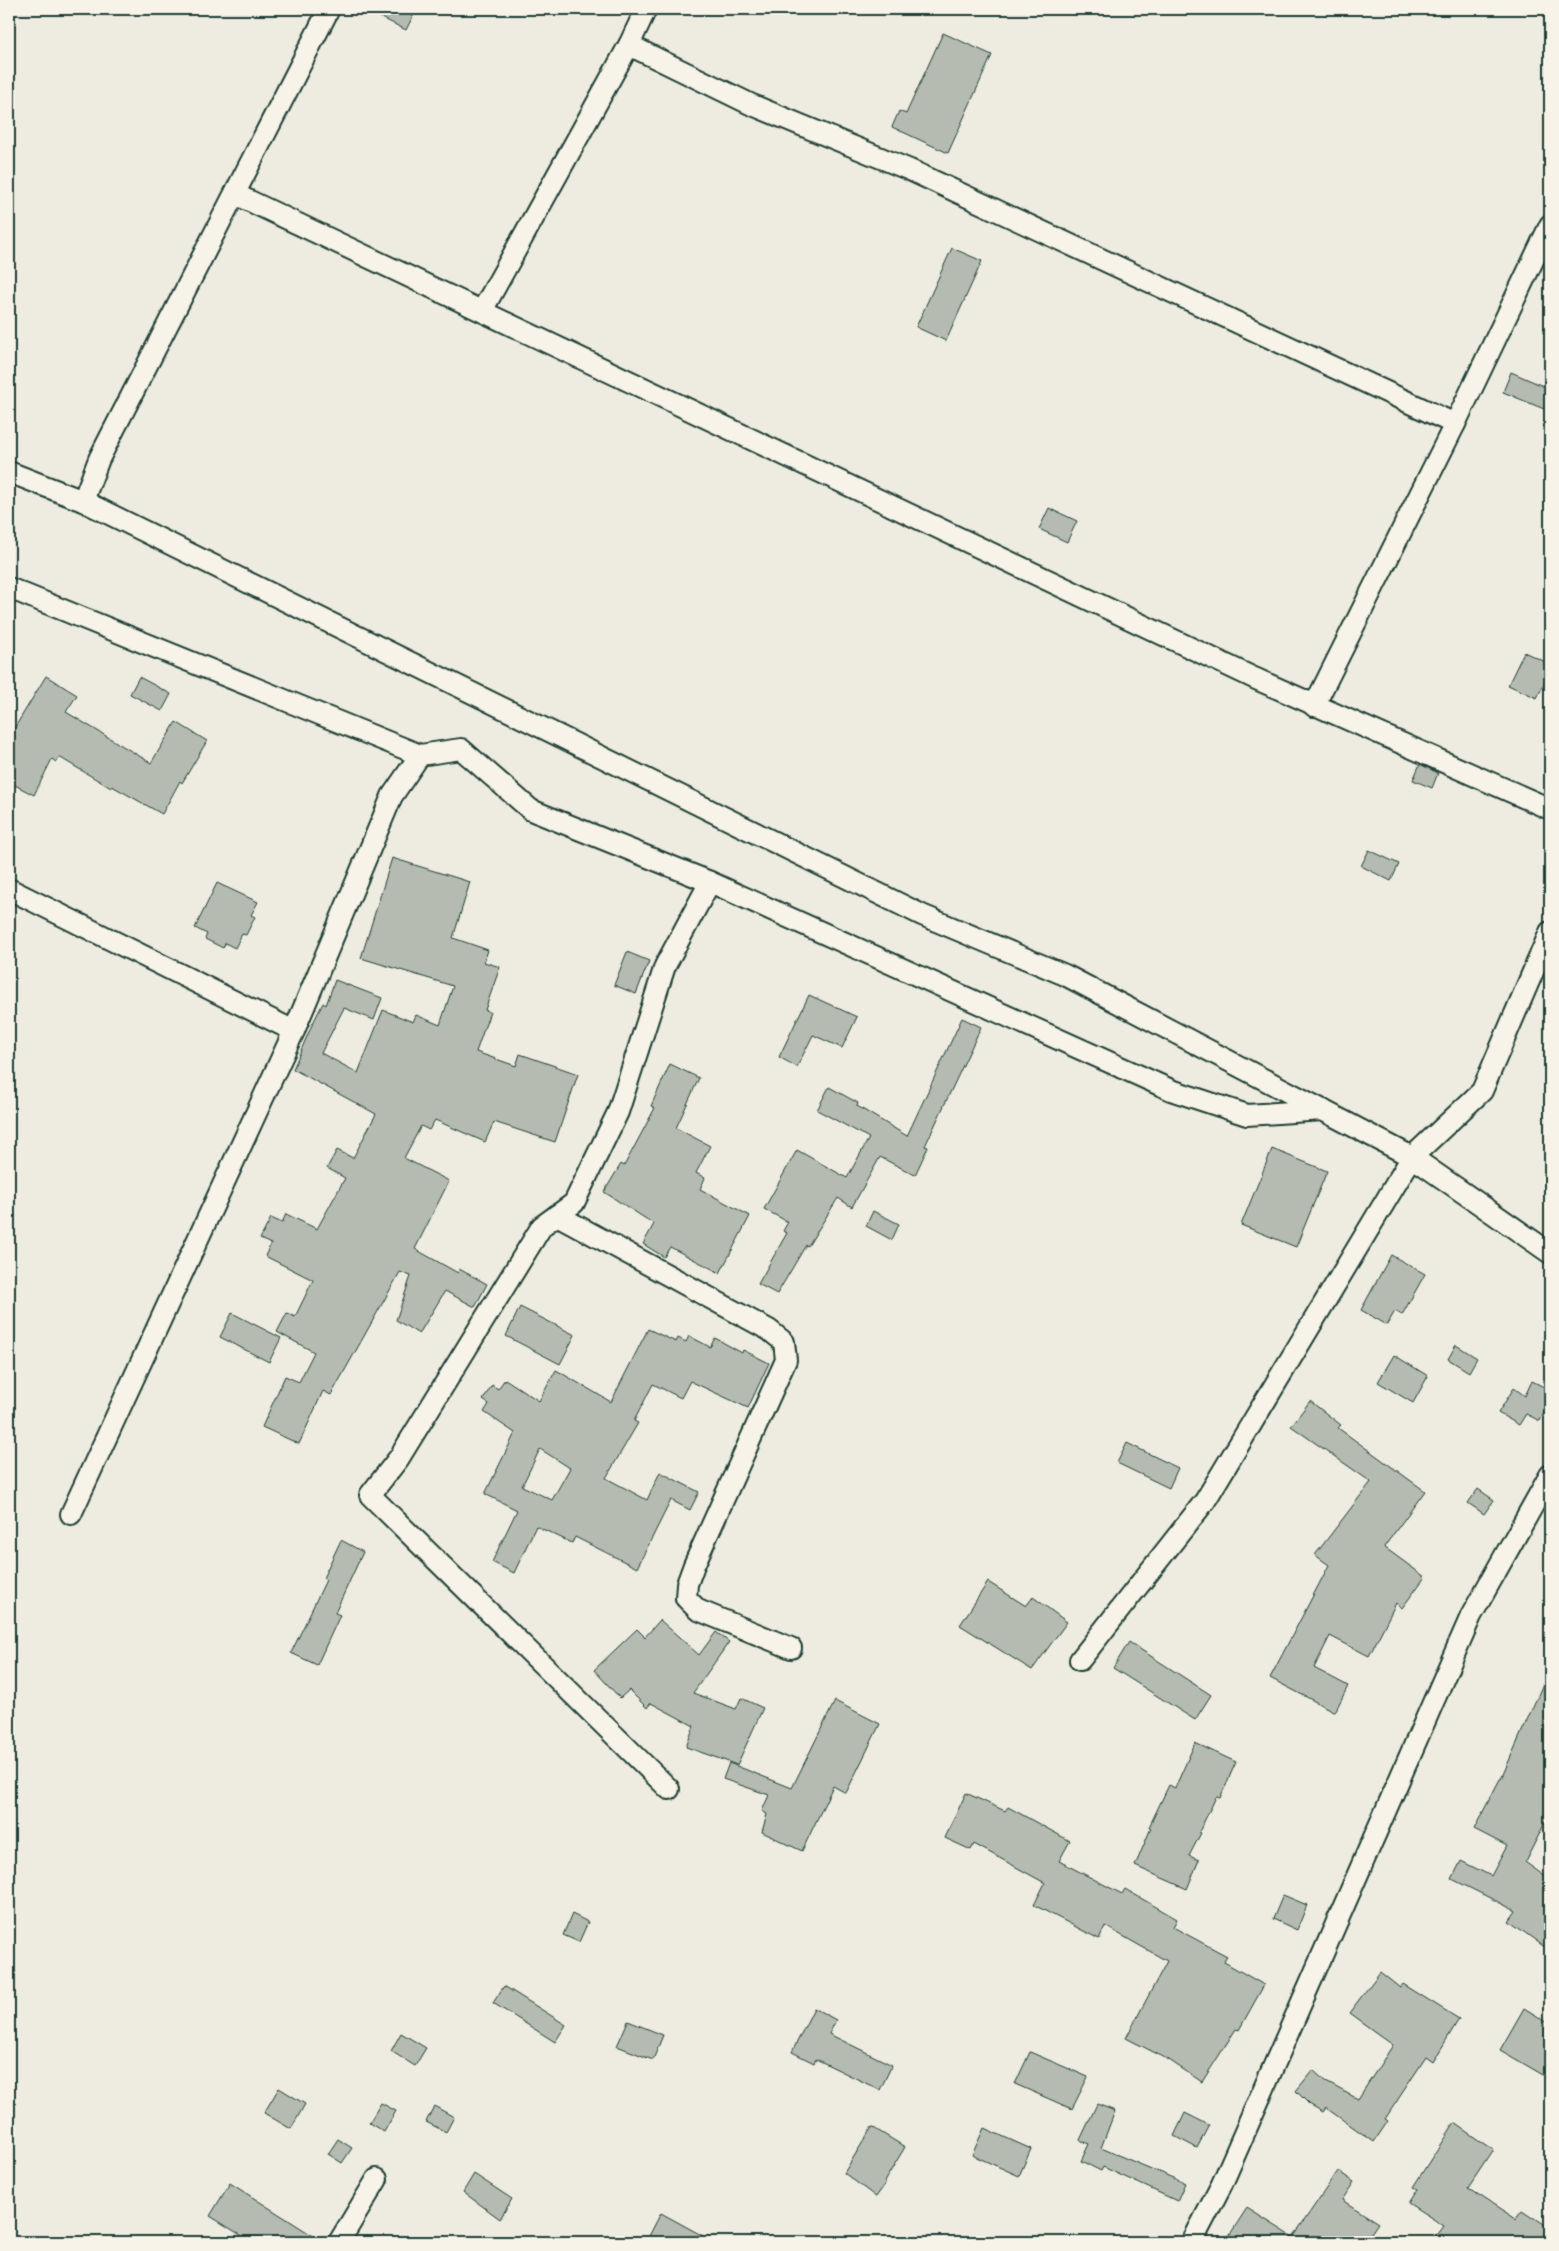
<svg xmlns="http://www.w3.org/2000/svg" width="1559" height="2251" viewBox="0 0 1559 2251" font-family="Sriracha,sans-serif">
	<rect width="100%" height="100%" fill="#eeece1"/>
	<filter id="ink" filterUnits="userSpaceOnUse"><feTurbulence type="fractalNoise" baseFrequency=".02" numOctaves="2"/><feDisplacementMap in="SourceGraphic" scale="10" xChannelSelector="R" yChannelSelector="G"/><feConvolveMatrix kernelMatrix="1 2 1 2 8 2 1 2 1" color-interpolation-filters="sRGB"/></filter>
	<g filter="url(#ink)">
		<!-- building -->
		<g fill="#b5bbb0" stroke="#1f3d34" fill-rule="evenodd">
			<polygon points="364,9 404,9 414,14 406,30"/>
			<polygon points="943,33 992,55 948,153 892,127 899,111 906,114"/>
			<polygon points="952,248 982,261 946,341 916,327"/>
			<polygon points="1511,372 1550,389 1544,409 1503,392"/>
			<polygon points="1049,508 1077,521 1067,542 1039,529"/>
			<polygon points="1524,652 1550,664 1550,671 1537,698 1508,685"/>
			<polygon points="46,676 77,695 66,712 151,763 176,722 207,741 182,783 180,781 162,814 112,786 111,788 59,757 56,762 52,759 34,795 9,782 9,737"/>
			<polygon points="139,677 171,694 162,711 130,694"/>
			<polygon points="1420,764 1438,773 1432,788 1413,780"/>
			<polygon points="1369,850 1399,864 1391,881 1361,866"/>
			<polygon points="392,858 470,882 453,938 488,950 484,962 500,967 485,1010 490,1012 476,1052 516,1066 520,1054 578,1074 555,1142 494,1122 485,1142 435,1120 429,1130 421,1126 404,1158 449,1181 415,1249 458,1273 459,1269 487,1284 475,1307 445,1291 419,1334 396,1320 411,1276 400,1272 331,1395 323,1391 299,1444 262,1427 285,1376 299,1382 314,1352 277,1332 287,1313 295,1317 313,1280 265,1256 271,1244 260,1239 271,1218 282,1223 286,1214 317,1229 345,1178 327,1168 337,1150 353,1158 376,1114 293,1069 311,1027 323,1003 326,1005 335,980 382,998 374,1020 344,1008 321,1053 358,1073 383,1010 413,1022 416,1015 440,1025 453,986 361,958"/>
			<polygon points="217,883 258,902 251,915 255,917 246,935 242,934 235,948 225,943 223,948 205,939 207,934 195,928"/>
			<polygon points="627,952 649,961 636,994 614,985"/>
			<polygon points="809,995 857,1017 842,1048 813,1035 797,1067 779,1057"/>
			<polygon points="962,1018 981,1027 925,1146 928,1147 915,1175 880,1157 852,1207 838,1198 808,1246 806,1245 777,1294 758,1284 787,1233 783,1231 788,1222 764,1209 797,1150 847,1178 869,1138 817,1110 829,1087 858,1103 857,1106 907,1136"/>
			<polygon points="670,1064 699,1078 676,1128 710,1146 696,1173 705,1178 700,1189 750,1216 720,1273 670,1247 664,1257 643,1244 654,1224 604,1192 621,1164 624,1166 655,1108 651,1106"/>
			<polygon points="1272,1149 1327,1171 1296,1247 1241,1225"/>
			<polygon points="873,1211 899,1224 892,1240 866,1226"/>
			<polygon points="1391,1255 1425,1274 1402,1315 1395,1311 1387,1325 1361,1310"/>
			<polygon points="520,1307 575,1335 560,1364 506,1336"/>
			<polygon points="232,1313 281,1338 269,1362 220,1337"/>
			<path d="M648,1329l28,13 2,-4 8,4 3,-6 21,11 5,-9 27,15 1,-3 26,13 -21,45 -58,-27 -9,17 -28,-14 -19,37 4,2 -32,55 41,22 13,-28 39,20 -9,18 -19,-10 -34,68 -62,-31 -3,6 -36,-17 -22,47 -22,-11 25,-52 -32,-16 30,-61 -31,-21 5,-8 -6,-4 9,-15 6,4 7,-10 34,22 17,-31 55,32zM540,1449l30,19 -18,32 -30,-14z"/>
			<polygon points="1456,1345 1477,1358 1469,1372 1448,1359"/>
			<polygon points="1394,1355 1428,1376 1413,1403 1378,1382"/>
			<polygon points="1532,1381 1550,1390 1550,1400 1540,1421 1526,1414 1519,1425 1498,1413 1514,1388 1525,1396"/>
			<polygon points="1310,1401 1341,1425 1338,1428 1425,1491 1384,1547 1425,1577 1402,1608 1396,1603 1369,1656 1330,1636 1314,1668 1348,1686 1335,1712 1270,1678 1329,1565 1315,1555 1371,1482 1291,1426"/>
			<polygon points="1127,1443 1178,1468 1169,1488 1117,1463"/>
			<polygon points="1478,1489 1494,1500 1484,1514 1468,1503"/>
			<polygon points="341,1540 363,1552 335,1613 340,1615 317,1665 291,1653 326,1580 323,1578"/>
			<polygon points="988,1582 1026,1606 1033,1597 1067,1622 1032,1670 960,1625"/>
			<polygon points="660,1620 699,1655 716,1632 729,1642 693,1693 736,1709 741,1698 763,1708 737,1765 686,1747 694,1726 651,1703 647,1708 629,1690 620,1698 594,1670 637,1629 645,1637"/>
			<polygon points="1129,1642 1211,1695 1195,1720 1113,1668"/>
			<polygon points="1550,1668 1550,1813 1525,1862 1550,1880 1550,1951 1509,1921 1516,1911 1452,1879 1461,1861 1491,1876 1507,1846 1474,1829 1500,1779 1501,1779"/>
			<polygon points="835,1701 880,1724 846,1793 833,1786 802,1851 762,1832 767,1814 762,1811 769,1795 723,1779 729,1763 792,1788"/>
			<polygon points="1195,1743 1236,1762 1220,1798 1216,1797 1199,1832 1201,1833 1189,1856 1199,1860 1187,1889 1135,1866 1151,1828 1149,1827 1169,1785 1175,1788"/>
			<polygon points="966,1793 1005,1811 1008,1807 1070,1841 1059,1861 1122,1894 1125,1889 1177,1919 1173,1927 1227,1956 1224,1962 1264,1985 1239,2030 1236,2029 1202,2082 1169,2060 1126,2038 1167,1961 1105,1926 1099,1939 1034,1905 1045,1883 974,1844 971,1850 945,1838"/>
			<polygon points="1283,1895 1307,1905 1297,1930 1273,1919"/>
			<polygon points="572,1914 588,1922 579,1942 563,1935"/>
			<polygon points="1380,1972 1400,1988 1403,1984 1459,2019 1433,2062 1426,2057 1385,2119 1388,2121 1374,2142 1326,2108 1323,2112 1309,2104 1296,2091 1313,2070 1326,2082 1358,2099 1393,2045 1349,2013"/>
			<polygon points="504,1986 566,2025 555,2042 493,2003"/>
			<polygon points="814,2008 836,2020 829,2034 892,2065 880,2090 816,2059 814,2063 792,2052"/>
			<polygon points="1524,2008 1550,2024 1550,2079 1500,2050"/>
			<polygon points="628,2021 663,2035 653,2060 617,2046"/>
			<polygon points="401,2033 426,2048 415,2066 391,2051"/>
			<polygon points="1030,2052 1088,2077 1072,2109 1015,2084"/>
			<polygon points="279,2088 305,2104 291,2129 264,2113"/>
			<polygon points="381,2103 396,2111 384,2132 369,2123"/>
			<polygon points="1097,2104 1115,2111 1101,2148 1185,2183 1177,2201 1103,2167 1101,2171 1081,2161 1089,2144 1080,2140"/>
			<polygon points="434,2106 454,2117 446,2132 426,2122"/>
			<polygon points="1185,2113 1209,2125 1197,2148 1174,2136"/>
			<polygon points="1454,2123 1493,2150 1468,2188 1516,2219 1523,2210 1550,2228 1550,2242 1432,2242 1444,2226 1408,2203 1417,2189 1413,2187"/>
			<polygon points="872,2127 905,2147 884,2182 886,2183 876,2197 844,2173"/>
			<polygon points="984,2128 1031,2149 1019,2176 972,2155"/>
			<polygon points="338,2139 352,2148 342,2163 328,2154"/>
			<polygon points="1338,2171 1354,2182 1342,2200 1378,2223 1365,2242 1225,2242 1247,2208 1293,2237"/>
			<polygon points="474,2174 512,2199 500,2219 463,2192"/>
			<polygon points="230,2183 323,2242 252,2242 210,2216"/>
			<polygon points="661,2213 714,2242 646,2242"/>
		</g>
		<g fill="none" stroke-linecap="round" stroke-linejoin="round">
			<defs>
				<g id="street">
					<polyline points="629,45 750,104 910,170 1455,424"/>
					<polyline points="235,194 1254,678 1550,809"/>
					<polyline points="482,311 629,45 646,9"/>
					<polyline points="9,472 83,501 922,915 1065,975 1412,1157 1205,1501 1080,1660"/>
					<polyline points="83,501 99,459 329,9"/>
					<polyline points="9,588 420,755 461,749 531,810 710,882 1171,1090 1247,1115 1323,1110"/>
					<polyline points="1314,706 1455,424 1550,225"/>
					<polyline points="9,889 294,1031"/>
					<polyline points="1550,932 1482,1091 1412,1157 1550,1253"/>
					<polyline points="557,1215 769,1330 784,1342 786,1360 694,1565 687,1584 686,1598 698,1610 791,1648"/>
					<polyline points="71,1514 294,1031 392,796 420,755"/>
					<polyline points="669,1789 370,1495 399,1458 542,1226 574,1203 618,1112 665,966 710,882"/>
					<polyline points="339,2242 377,2179"/>
					<polyline points="1192,2242 1222,2184 1471,1616 1550,1475"/>
				</g>
			</defs>
			<!-- street casing -->
			<use href="#street" stroke="#1f3d34" stroke-width="24"/>
			<!-- street -->
			<use href="#street" stroke="#f7f3e8" stroke-width="20"/>
		</g>
	</g>
	<!-- margin -->
	<rect width="1559" height="2251" fill="none" stroke="#f7f3e8" stroke-width="30"/>
	<rect x="15" y="15" width="1529" height="2221" fill="none" stroke="#1f3d34" stroke-width="2" filter="url(#ink)"/>
</svg>
